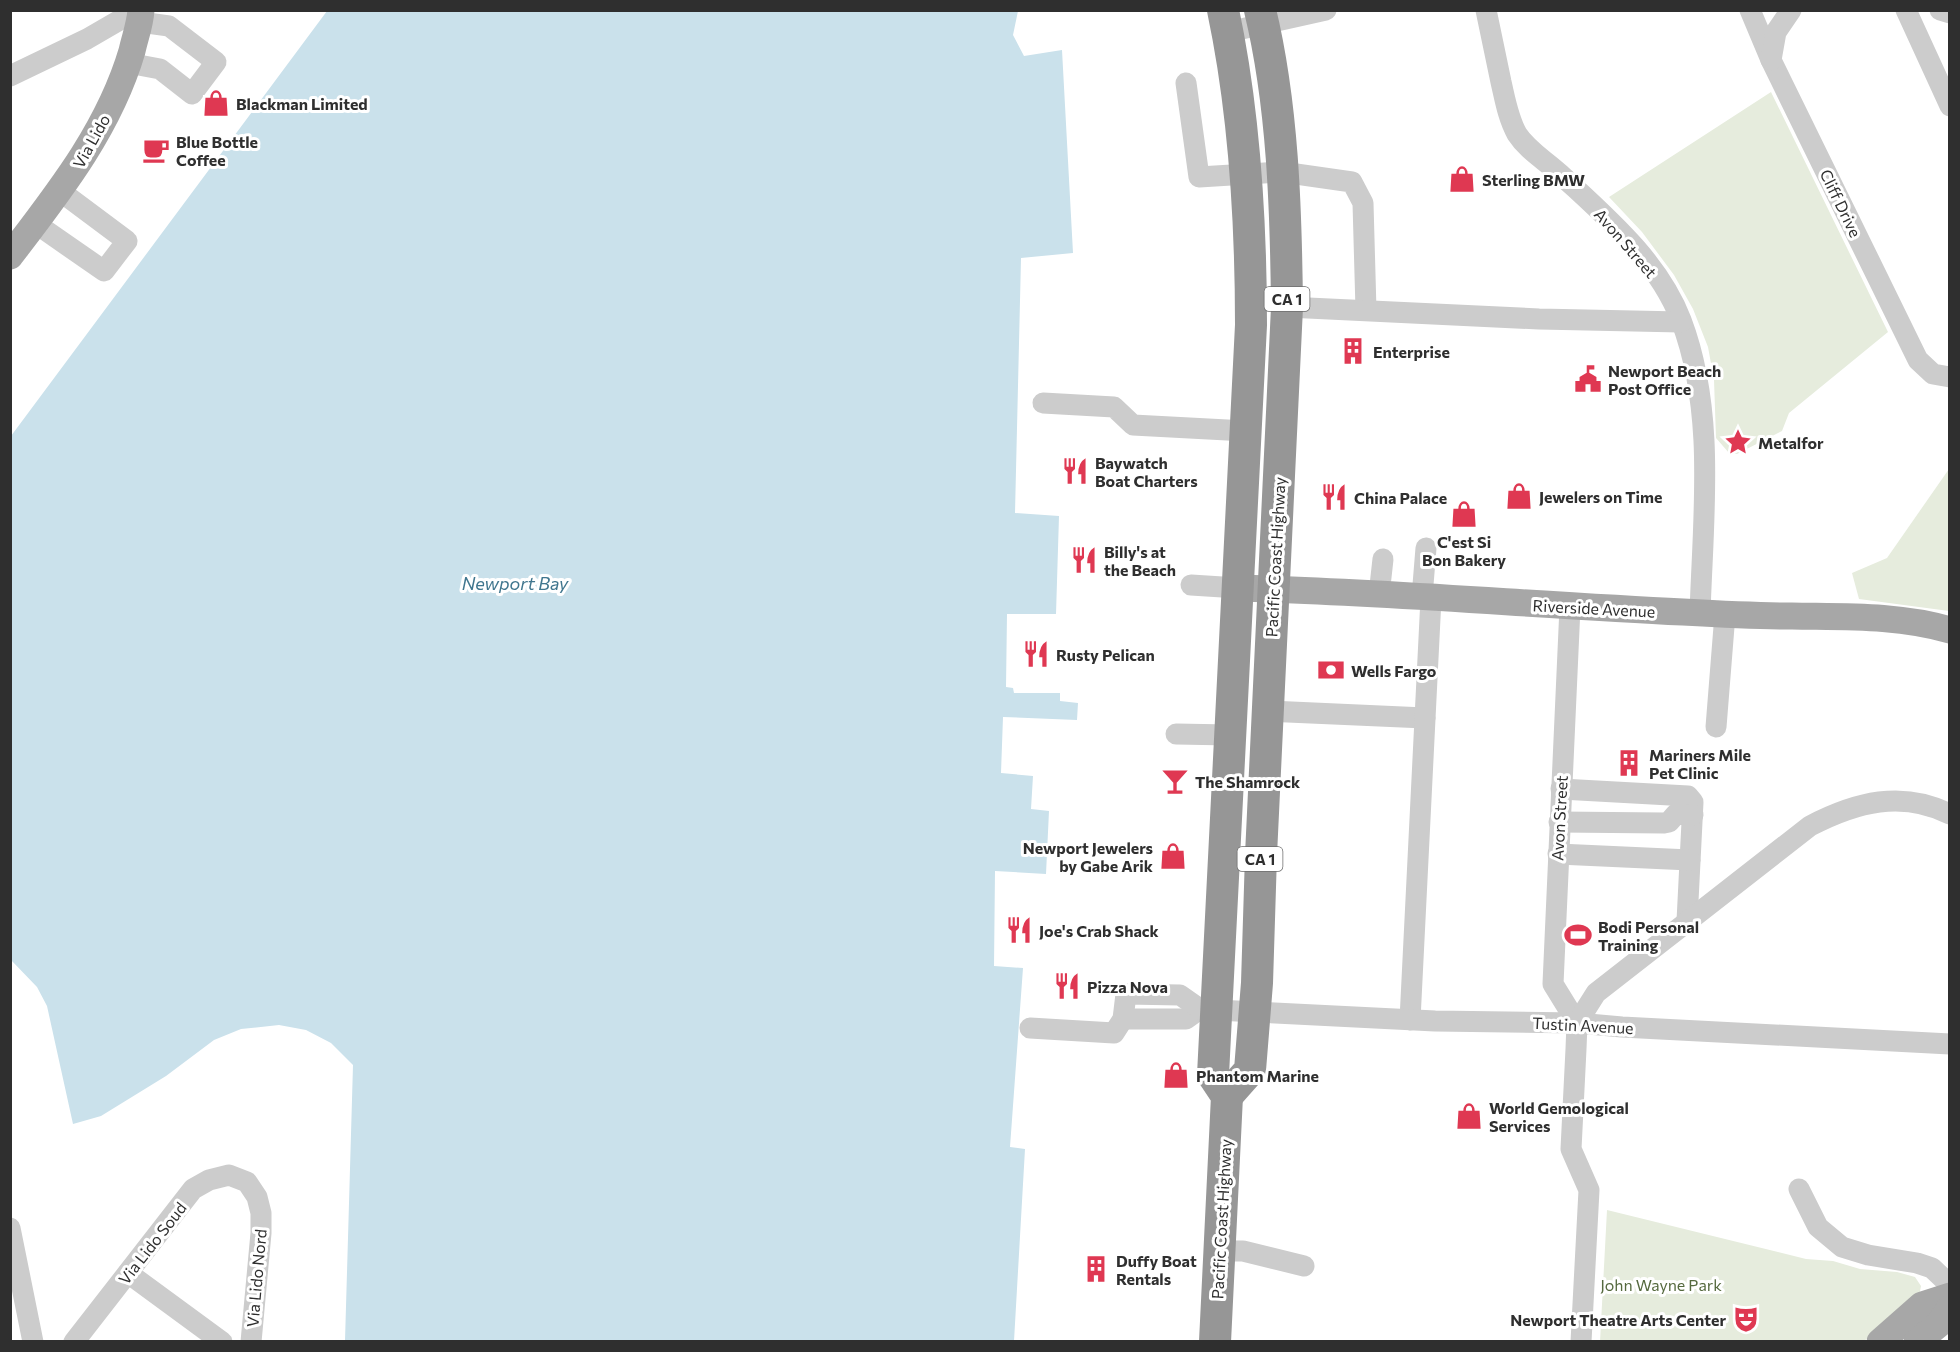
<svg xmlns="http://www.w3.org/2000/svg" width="1960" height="1352" viewBox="0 0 1960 1352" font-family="Commissioner,sans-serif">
	<rect width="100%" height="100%" fill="#fff"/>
	<!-- green -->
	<g fill="#e6ecdd">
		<polygon points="1771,92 1888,332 1789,413 1782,431 1737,454 1729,453 1716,438 1714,380 1708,347 1693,309 1674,275 1642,232 1609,197"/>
		<polygon points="1949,469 1949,611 1859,599 1852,573 1887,558"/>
		<polygon points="1607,1210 1806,1259 1833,1261 1860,1269 1897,1272 1915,1277 1921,1286 1919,1296 1864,1341 1600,1342"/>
	</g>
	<!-- water -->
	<polygon fill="#cae1eb" points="327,11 1018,11 1013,35 1024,56 1062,50 1073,253 1021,258 1015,513 1059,516 1056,614 1007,614 1006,687 1013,688 1014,693 1060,693 1060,701 1078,703 1077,720 1003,717 1001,773 1033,776 1031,809 1049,811 1046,874 995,871 994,966 1023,968 1010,1147 1025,1149 1014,1341 345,1341 353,1065 331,1043 306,1030 279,1025 241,1029 214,1040 166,1076 101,1116 73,1124 47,1006 37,987 11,960 11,436"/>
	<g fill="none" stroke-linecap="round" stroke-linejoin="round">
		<!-- minor -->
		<g stroke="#ccc" stroke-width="21">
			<path d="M1486,10c5,24 10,48 15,72 4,17 7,36 16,52 11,17 28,26 43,40 45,42 98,86 121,146 35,92 22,197 19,293"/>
			<polyline points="1750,10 1771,60 1918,360 1933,374 1950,377"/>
			<polyline points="1906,10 1950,106"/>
			<polyline points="1940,10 1950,13"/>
			<polyline points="1228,32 1326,10"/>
			<polyline points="1771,60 1776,32 1791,10"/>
			<polyline points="128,63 160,69 192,94 216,62 169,26 140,22"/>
			<polyline points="10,76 87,39 137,10"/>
			<polyline points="1186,83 1199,177 1282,172 1352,182 1363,203 1366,310"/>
			<polyline points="35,223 104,271 127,241 60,191"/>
			<polyline points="1287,307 1539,319 1681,322"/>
			<polyline points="1043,403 1114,407 1133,425 1246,431"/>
			<polyline points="1191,585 1238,588"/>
			<polyline points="1379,595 1383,559"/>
			<polyline points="1422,597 1426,548"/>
			<polyline points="1570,607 1553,984 1577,1023"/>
			<polyline points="1267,711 1425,718"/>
			<polyline points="1716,727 1725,614"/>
			<polyline points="1176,734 1230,735"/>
			<polyline points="1561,789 1688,796 1693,802 1687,921"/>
			<polyline points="1559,822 1664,823 1669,822 1676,814 1693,815"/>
			<polyline points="1558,854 1690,860"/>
			<polyline points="1123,1019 1186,1019 1200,1009"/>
			<polyline points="1410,1020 1431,598"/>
			<polyline points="1030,1028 1114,1033 1123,1019 1126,994 1180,995 1200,1009 1216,1010 1435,1021 1577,1023 1622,1027 1950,1044"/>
			<polyline points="1799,1189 1818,1227 1842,1247 1868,1255 1917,1263 1932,1268 1950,1285"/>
			<polyline points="10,1228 33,1342"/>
			<polyline points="1219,1251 1243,1251 1304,1266"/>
			<polyline points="128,1273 222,1342"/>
			<polyline points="74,1342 193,1189 209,1180 229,1175 247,1182 257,1197 261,1213 261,1233 251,1342"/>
			<path d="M1581,1342l8,-152 -18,-41 5,-100 1,-26 19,-30 214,-167c46,-24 92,-36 140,-12"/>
		</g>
		<!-- major -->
		<g stroke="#a7a7a7" stroke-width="27">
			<path d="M10,256c49,-64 99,-127 122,-205 3,-14 8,-26 9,-41"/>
			<path d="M1238,588c149,4 297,17 445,24 36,2 72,4 109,4 53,1 106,-1 158,14"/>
			<polyline points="1880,1342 1922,1305 1950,1296"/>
			<polyline points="1917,1342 1939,1324 1950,1308"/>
		</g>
		<!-- highway -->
		<g stroke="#969696" stroke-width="32">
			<path d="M1227,1096l23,-26 7,-87 4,-128 26,-548c-1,-97 -4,-202 -27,-297"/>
			<path d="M1215,1342l12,-246 -14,-21 38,-750c0,-105 -6,-211 -28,-315"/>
		</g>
	</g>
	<!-- icons -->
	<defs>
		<symbol id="shop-bare" viewBox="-9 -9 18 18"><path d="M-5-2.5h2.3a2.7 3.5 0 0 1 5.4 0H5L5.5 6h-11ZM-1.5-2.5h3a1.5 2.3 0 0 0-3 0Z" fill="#df3852" stroke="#fff" stroke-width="2.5" paint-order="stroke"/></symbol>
		<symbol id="cafe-bare" viewBox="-9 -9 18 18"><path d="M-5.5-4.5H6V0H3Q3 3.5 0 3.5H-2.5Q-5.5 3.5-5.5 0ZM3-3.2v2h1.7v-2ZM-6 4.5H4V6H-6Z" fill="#df3852" stroke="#fff" stroke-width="2.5" paint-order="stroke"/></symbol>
		<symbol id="building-bare" viewBox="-9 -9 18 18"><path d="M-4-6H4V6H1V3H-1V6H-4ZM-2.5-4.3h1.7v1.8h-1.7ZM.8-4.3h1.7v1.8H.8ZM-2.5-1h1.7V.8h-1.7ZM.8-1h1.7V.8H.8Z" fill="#df3852" stroke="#fff" stroke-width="2.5" paint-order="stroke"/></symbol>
		<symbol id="civic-bare" viewBox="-9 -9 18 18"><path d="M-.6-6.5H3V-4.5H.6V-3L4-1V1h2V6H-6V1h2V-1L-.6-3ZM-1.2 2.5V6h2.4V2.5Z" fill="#df3852" stroke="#fff" stroke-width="2.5" paint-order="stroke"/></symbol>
		<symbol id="sight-bare" viewBox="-9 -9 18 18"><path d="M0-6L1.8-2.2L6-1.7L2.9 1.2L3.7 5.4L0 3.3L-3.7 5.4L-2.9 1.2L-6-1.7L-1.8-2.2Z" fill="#df3852" stroke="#fff" stroke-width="2.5" paint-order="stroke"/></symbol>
		<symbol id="restaurant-bare" viewBox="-9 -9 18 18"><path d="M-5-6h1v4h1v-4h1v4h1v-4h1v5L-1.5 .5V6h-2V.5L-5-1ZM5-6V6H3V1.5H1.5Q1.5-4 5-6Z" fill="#df3852" stroke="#fff" stroke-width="2.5" paint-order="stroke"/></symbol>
		<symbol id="bank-bare" viewBox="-9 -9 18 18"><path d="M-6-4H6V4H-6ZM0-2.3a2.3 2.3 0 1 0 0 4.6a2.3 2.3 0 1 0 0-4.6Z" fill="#df3852" stroke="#fff" stroke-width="2.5" paint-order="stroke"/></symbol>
		<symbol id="bar-bare" viewBox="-9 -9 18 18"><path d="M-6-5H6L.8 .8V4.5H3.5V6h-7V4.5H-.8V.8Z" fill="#df3852" stroke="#fff" stroke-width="2.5" paint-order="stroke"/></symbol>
		<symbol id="stadium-bare" viewBox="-9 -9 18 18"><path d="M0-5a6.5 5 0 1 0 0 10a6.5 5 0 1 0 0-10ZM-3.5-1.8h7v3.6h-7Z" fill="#df3852" stroke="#fff" stroke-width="2.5" paint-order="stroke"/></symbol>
		<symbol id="theatre-bare" viewBox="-9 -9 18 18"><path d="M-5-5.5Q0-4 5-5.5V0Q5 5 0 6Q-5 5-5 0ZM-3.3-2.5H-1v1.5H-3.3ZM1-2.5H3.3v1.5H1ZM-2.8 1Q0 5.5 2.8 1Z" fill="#df3852" stroke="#fff" stroke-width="2.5" paint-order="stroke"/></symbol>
	</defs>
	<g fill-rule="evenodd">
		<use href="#shop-bare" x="197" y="84" width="38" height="38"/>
		<use href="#cafe-bare" x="137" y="131" width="38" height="38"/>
		<use href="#shop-bare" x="1443" y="160" width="38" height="38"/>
		<use href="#building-bare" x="1334" y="332" width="38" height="38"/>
		<use href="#civic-bare" x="1569" y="360" width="38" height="38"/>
		<use href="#sight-bare" x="1719" y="423" width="38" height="38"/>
		<use href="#restaurant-bare" x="1056" y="452" width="38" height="38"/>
		<use href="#shop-bare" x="1500" y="477" width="38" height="38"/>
		<use href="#restaurant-bare" x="1315" y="478" width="38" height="38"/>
		<use href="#shop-bare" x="1445" y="495" width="38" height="38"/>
		<use href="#restaurant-bare" x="1065" y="541" width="38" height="38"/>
		<use href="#restaurant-bare" x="1017" y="635" width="38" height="38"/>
		<use href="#bank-bare" x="1312" y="651" width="38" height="38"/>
		<use href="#building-bare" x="1610" y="744" width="38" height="38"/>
		<use href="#bar-bare" x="1156" y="762" width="38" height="38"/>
		<use href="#shop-bare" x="1154" y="837" width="38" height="38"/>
		<use href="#restaurant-bare" x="1000" y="911" width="38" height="38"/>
		<use href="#stadium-bare" x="1559" y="916" width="38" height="38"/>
		<use href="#restaurant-bare" x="1048" y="967" width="38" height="38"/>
		<use href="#shop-bare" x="1157" y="1056" width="38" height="38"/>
		<use href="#shop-bare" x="1450" y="1097" width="38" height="38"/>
		<use href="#building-bare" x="1077" y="1250" width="38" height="38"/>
		<use href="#theatre-bare" x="1727" y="1300" width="38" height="38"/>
	</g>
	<g text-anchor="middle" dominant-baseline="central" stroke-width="6" stroke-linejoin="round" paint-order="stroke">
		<!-- shield labels -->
		<g fill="#fff" stroke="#6d6d6d" stroke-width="1.5">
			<rect x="1264.5" y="287" width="45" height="24" rx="4.5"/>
			<rect x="1237.5" y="847" width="45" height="24" rx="4.5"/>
		</g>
		<g font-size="15" font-weight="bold" fill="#2f2f2f">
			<text x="1287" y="299">CA 1</text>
			<text x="1260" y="859">CA 1</text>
		</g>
		<!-- poi labels -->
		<g font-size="16" font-weight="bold" fill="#2f2f2f" stroke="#fff" text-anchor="start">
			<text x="236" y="103">Blackman Limited</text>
			<text x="176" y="141">Blue Bottle<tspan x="176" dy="18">Coffee</tspan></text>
			<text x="1482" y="179">Sterling BMW</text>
			<text x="1373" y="351">Enterprise</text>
			<text x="1608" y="370">Newport Beach<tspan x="1608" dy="18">Post Office</tspan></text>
			<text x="1758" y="442">Metalfor</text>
			<text x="1095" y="462">Baywatch<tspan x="1095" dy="18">Boat Charters</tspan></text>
			<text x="1539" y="496">Jewelers on Time</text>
			<text x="1354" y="497">China Palace</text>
			<text x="1464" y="541" text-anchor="middle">C'est Si<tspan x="1464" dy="18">Bon Bakery</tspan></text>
			<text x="1104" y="551">Billy's at<tspan x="1104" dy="18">the Beach</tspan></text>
			<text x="1056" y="654">Rusty Pelican</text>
			<text x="1351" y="670">Wells Fargo</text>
			<text x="1649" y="754">Mariners Mile<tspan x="1649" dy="18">Pet Clinic</tspan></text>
			<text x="1195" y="781">The Shamrock</text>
			<text x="1153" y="847" text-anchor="end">Newport Jewelers<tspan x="1153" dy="18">by Gabe Arik</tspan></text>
			<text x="1598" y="926">Bodi Personal<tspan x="1598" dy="18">Training</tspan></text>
			<text x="1039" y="930">Joe's Crab Shack</text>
			<text x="1087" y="986">Pizza Nova</text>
			<text x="1196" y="1075">Phantom Marine</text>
			<text x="1489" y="1107">World Gemological<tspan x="1489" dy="18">Services</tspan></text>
			<text x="1116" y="1260">Duffy Boat<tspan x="1116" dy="18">Rentals</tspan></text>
			<text x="1726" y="1319" text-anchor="end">Newport Theatre Arts Center</text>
		</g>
		<!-- street labels -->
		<g font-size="16" fill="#2f2f2f" stroke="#fff">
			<text transform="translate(91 141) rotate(-61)">Via Lido</text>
			<text transform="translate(1841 203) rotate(64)">Cliff Drive</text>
			<text transform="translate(1626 243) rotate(49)">Avon Street</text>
			<text transform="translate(1275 557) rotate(-87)">Pacific Coast Highway</text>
			<text transform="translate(1594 608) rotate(3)">Riverside Avenue</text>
			<text transform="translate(1559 818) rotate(-87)">Avon Street</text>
			<text transform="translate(1583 1025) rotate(3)">Tustin Avenue</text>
			<text transform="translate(1221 1219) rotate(-87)">Pacific Coast Highway</text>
			<text transform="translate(152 1243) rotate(-52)">Via Lido Soud</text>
			<text transform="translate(256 1278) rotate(-85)">Via Lido Nord</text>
		</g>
		<!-- park labels -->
		<g font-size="16" fill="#55693e" stroke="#fff">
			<text x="1661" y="1284">John Wayne Park</text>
		</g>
		<!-- water labels -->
		<g font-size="18" font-style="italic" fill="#40768e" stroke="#fff">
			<text x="515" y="583">Newport Bay</text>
		</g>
	</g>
	<!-- border -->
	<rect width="1960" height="1352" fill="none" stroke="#2f2f2f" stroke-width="24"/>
</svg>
